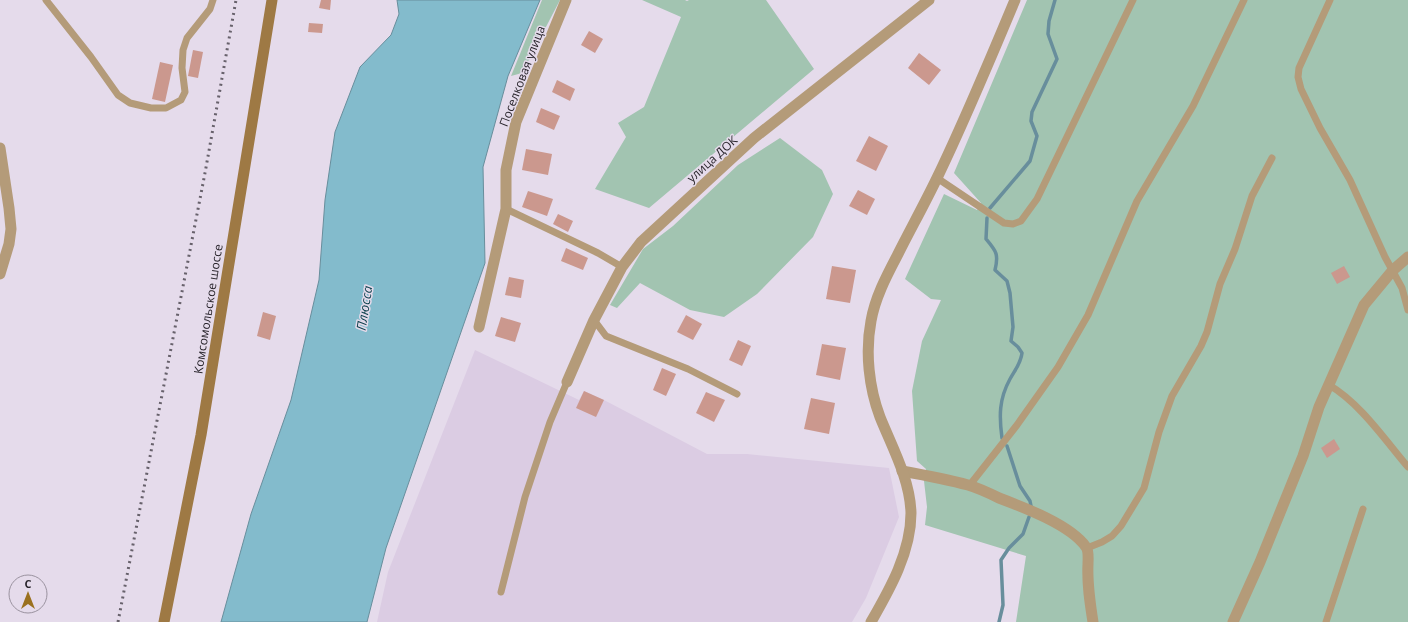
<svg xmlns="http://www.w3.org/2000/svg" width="1408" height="622" viewBox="0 0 1408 622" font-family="'Open Sans',sans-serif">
	<rect width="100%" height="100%" fill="#e5dbeb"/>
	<!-- built -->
	<polygon fill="#dbcce3" points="475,350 579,400 584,391 604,400 707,454 747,454 889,468 899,517 866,598 852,622 377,622 388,572"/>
	<!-- green -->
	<g fill="#a2c4b1">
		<polygon points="542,0 560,0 522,73 511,76"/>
		<polygon points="642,0 685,0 687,1 689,0 766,0 814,69 649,208 595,189 626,137 618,123 644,107 681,17"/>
		<polygon points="1027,0 1408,0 1408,622 1016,622 1026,556 925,525 927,507 924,481 926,469 917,461 912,391 922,341 941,300 931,299 905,279 944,194 977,210 981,203 954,173"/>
		<polygon points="780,138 822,170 833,194 813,237 757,294 724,317 690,310 640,283 617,308 610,305 643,249 673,226 738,165"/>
	</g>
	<!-- water -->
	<polygon fill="#83bbcc" stroke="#688e9c" points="397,0 540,0 508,76 483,167 485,263 386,548 367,622 221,622 251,514 291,400 319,280 325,200 335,132 360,67 391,35 399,14"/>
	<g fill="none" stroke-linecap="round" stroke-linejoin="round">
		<!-- stream -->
		<g stroke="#688e9c" stroke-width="3.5">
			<polyline points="990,208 1030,161 1037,136 1031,121 1032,112 1057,59 1048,34 1049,21 1055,0"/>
			<path d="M987,218l-1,21c10,12 13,15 9,31l12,11 3,12 3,34 -2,14 7,6 4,6c-1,10 -7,17 -12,26 -11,20 -11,37 -8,59"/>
			<polyline points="1007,446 1020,486 1030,501 1031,506"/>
			<polyline points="999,622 1003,605 1001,560 1009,548 1023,534 1029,517"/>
		</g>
	</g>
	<!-- building -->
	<g fill="#cb988e">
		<polygon points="321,0 331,0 330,10 319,8"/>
		<polygon points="309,23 323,24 322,33 308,32"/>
		<polygon points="589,31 603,39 595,53 581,45"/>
		<polygon points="193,50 203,52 198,78 188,76"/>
		<polygon points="919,53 941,70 929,85 908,68"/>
		<polygon points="160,62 173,65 165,102 152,99"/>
		<polygon points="557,80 575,89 570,101 552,92"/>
		<polygon points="541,108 560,116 554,130 536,122"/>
		<polygon points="869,136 888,146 876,171 856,161"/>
		<polygon points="526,149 552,154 548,175 522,170"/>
		<polygon points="858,190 875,199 867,215 849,206"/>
		<polygon points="528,191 553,199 547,216 522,207"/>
		<polygon points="558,214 573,221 568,232 553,224"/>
		<polygon points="566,248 588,258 583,270 561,261"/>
		<polygon points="832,266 856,270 850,303 826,299"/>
		<polygon points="1344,266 1350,277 1337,284 1331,273"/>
		<polygon points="509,277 524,280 521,298 505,295"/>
		<polygon points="263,312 276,316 270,340 257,336"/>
		<polygon points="686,315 702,324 693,340 677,332"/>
		<polygon points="501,317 521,323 515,342 495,336"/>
		<polygon points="738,340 751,346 742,366 729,360"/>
		<polygon points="822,344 846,348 840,380 816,375"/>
		<polygon points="662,368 676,374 666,396 653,390"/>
		<polygon points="584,391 604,400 596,417 576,408"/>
		<polygon points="706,392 725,400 714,422 696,413"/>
		<polygon points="811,398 835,403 829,434 804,429"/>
		<polygon points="1334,439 1340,449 1327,458 1321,448"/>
	</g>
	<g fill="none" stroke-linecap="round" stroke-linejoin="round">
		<!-- service -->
		<g stroke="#b49b79" stroke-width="7">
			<polyline points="46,0 91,57 118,95 130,103 151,108 166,108 181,100 185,92 182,68 183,50 187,38 210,9 213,0"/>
			<polyline points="1330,0 1299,68 1298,77 1301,89 1320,128 1350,180 1385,257 1402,288 1408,310"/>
			<polyline points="937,178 1004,223 1013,224 1021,221 1037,199 1133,0"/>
			<polyline points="506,209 598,253 622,267"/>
			<polyline points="594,320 606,336 688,369 737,394"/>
			<path d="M1329,385c31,18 56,55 79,82"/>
			<polyline points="969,486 1017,425 1058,367 1088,315 1137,201 1193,106 1244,0"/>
			<polyline points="1087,548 1102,542 1112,536 1121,526 1144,488 1159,432 1172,396 1201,346 1207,332 1220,284 1235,249 1252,196 1272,158"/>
			<polyline points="501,592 525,497 550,422 567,382"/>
			<polyline points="1326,622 1363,509"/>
		</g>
		<!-- minor -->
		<g stroke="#b49b79" stroke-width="11">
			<polyline points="0,148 9,208 11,229 9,244 0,274"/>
			<polyline points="479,327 506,209 506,170 516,122 566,0"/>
			<polyline points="567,382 594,320 622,267 641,242 754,138 929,0"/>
			<path d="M902,471c22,4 44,8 66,14 10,3 21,8 31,13 24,9 72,27 87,49 3,4 2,12 2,17 -1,20 2,39 5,58"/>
			<path d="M871,622c19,-33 40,-70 40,-109 -1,-34 -19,-66 -31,-96 -11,-29 -15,-65 -9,-96 4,-23 15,-44 26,-65 13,-26 27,-51 40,-78 28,-58 53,-118 78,-178"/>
			<polyline points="1233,622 1260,562 1303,456 1319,407 1364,305 1393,270 1408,257"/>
		</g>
		<!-- secondary -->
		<polyline stroke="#9e7944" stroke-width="11" points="164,622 201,435 272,0"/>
		<!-- rail -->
		<polyline stroke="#67616b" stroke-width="3" stroke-dasharray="2 4" stroke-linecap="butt" points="118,622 205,173 236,0"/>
	</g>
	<g text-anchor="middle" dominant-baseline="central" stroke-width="3" stroke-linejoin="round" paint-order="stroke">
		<!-- street labels -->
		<g font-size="12" fill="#29252c" stroke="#e5dbeb">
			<text transform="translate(522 76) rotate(-69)">Поселковая улица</text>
			<text transform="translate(712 159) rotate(-42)">улица ДОК</text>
			<text transform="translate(208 309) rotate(-81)">Комсомольское шоссе</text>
		</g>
		<!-- water labels -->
		<g font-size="13" font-style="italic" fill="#0d404d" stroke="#e5dbeb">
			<text transform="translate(364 308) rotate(-81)">Плюсса</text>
		</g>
	</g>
	<!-- north arrow -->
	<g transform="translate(28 594)"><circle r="19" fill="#e5dbeb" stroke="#9a929f"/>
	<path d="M0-3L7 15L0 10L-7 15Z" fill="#9b711f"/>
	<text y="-6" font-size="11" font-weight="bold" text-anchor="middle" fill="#29252c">С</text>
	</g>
</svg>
